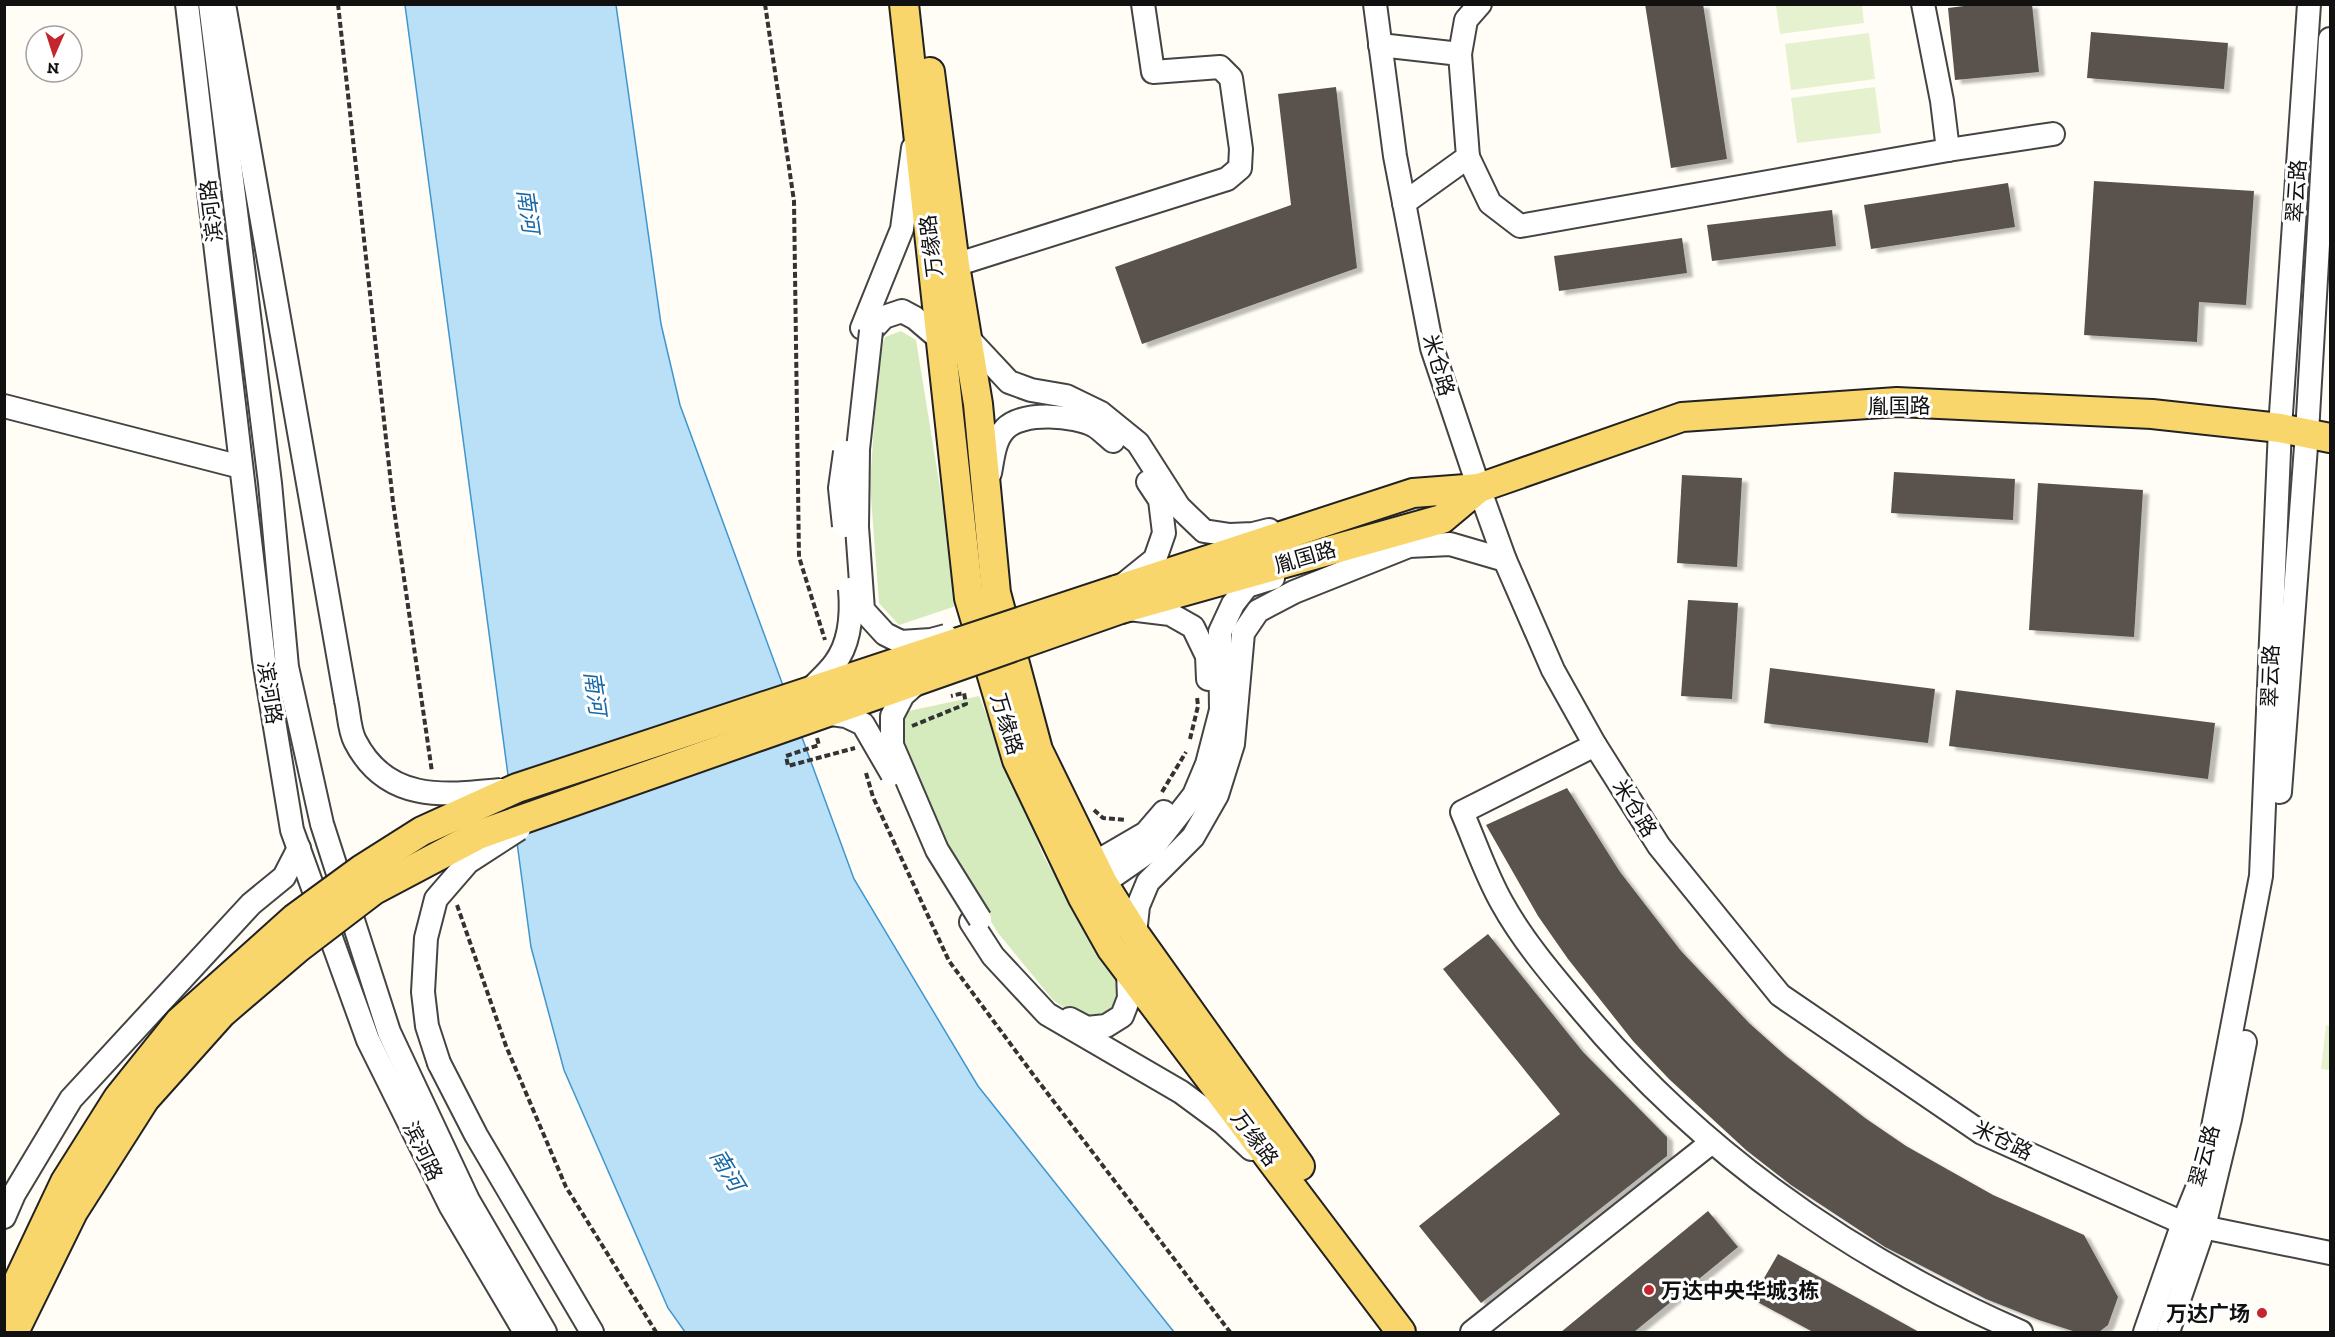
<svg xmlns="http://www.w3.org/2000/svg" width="2335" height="1337" viewBox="0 0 2335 1337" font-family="'Zilla Slab','Noto Sans SC',serif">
	<defs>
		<filter id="shadow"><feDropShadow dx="6" dy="4" stdDeviation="1.5" flood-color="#0004"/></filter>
	</defs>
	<rect width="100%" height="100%" fill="#fffdf5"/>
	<!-- green -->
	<g fill="#d5ebbd">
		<polygon points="901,331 916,340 959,605 899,625 879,603 870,484 879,355 885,337"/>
		<polygon points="979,696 1044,857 1116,981 1119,1002 1106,1017 1083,1021 1053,1000 998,933 943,843 907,755 901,730 904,712"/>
	</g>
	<!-- pitch -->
	<g fill="#e6f2cf">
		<polygon points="1776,5 1862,5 1864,23 1780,34"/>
		<polygon points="1869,33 1875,79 1791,90 1785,44"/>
		<polygon points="1875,87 1881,133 1797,143 1791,98"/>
		<polygon points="2326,1025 2330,1026 2330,1070 2321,1069"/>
	</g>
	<!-- water -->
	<polygon fill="#b9e0f7" stroke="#3f96cf" stroke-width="1.5" points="405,5 616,5 661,324 680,405 854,879 978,1086 1174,1332 685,1332 668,1308 564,1070 531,947"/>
	<!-- building -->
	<g fill="#5a524d" filter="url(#shadow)">
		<polygon points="1645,4 1703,4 1727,159 1671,168"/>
		<polygon points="1980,4 2032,4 2039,72 1955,80 1948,8"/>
		<polygon points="2091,32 2228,43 2224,89 2087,78"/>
		<polygon points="1336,87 1357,268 1142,344 1115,267 1291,205 1278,94"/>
		<polygon points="2094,181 2254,191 2246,305 2199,302 2197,342 2084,335"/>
		<polygon points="2008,183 2015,227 1871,249 1864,205"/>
		<polygon points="1832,210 1836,246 1712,261 1707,225"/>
		<polygon points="1682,238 1687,273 1559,291 1554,256"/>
		<polygon points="1894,472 2015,479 2013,520 1891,513"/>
		<polygon points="1682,475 1742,478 1737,567 1677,563"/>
		<polygon points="2038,483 2143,490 2134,637 2029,630"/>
		<polygon points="1688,600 1738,603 1732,699 1681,696"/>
		<polygon points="1770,668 1935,689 1928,743 1764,723"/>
		<polygon points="1956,690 2215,723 2208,779 1949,746"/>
		<polygon points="1567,788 1620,872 1681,951 1749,1023 1786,1056 1865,1118 1906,1146 1993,1195 2084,1235 2118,1297 2108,1325 2099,1332 2076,1332 2039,1320 1986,1299 1885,1247 1791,1185 1746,1150 1669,1079 1633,1041 1568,959 1538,916 1486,825"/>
		<polygon points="1488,934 1583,1052 1667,1137 1667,1156 1481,1303 1419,1226 1560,1114 1443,969"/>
		<polygon points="1708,1211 1738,1247 1634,1332 1561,1332"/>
		<polygon points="1778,1254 1919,1332 1813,1332 1752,1299"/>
	</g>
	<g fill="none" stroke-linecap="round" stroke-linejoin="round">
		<defs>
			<g id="minor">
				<polyline points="187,4 264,660 292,830 368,1040 451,1207 525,1332"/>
				<polyline points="210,4 270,483 287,667 322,824 389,1032 468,1200 545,1332"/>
				<polyline points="224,4 346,700"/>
				<polyline points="1375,4 1395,156 1432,348 1479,488 1505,560 1553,670 1595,745 1659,846 1780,995 1982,1133 2183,1223 2330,1253"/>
				<polyline points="1923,4 1942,101 1948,150"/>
				<polyline points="1380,45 1460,54 1468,157 1404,203"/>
				<polyline points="1460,54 1466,20 1480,4"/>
				<polyline points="1468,157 1490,203 1520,226 1948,150 2053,134"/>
				<polyline points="955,265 1227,179 1240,168 1241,149 1231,78 1220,67 1153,72 1143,4"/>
				<polyline points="862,328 902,229 913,148"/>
				<polyline points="871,331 884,317 902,311 915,318 942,341"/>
				<polyline points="967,337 1009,382 1031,390 1066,396 1101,413 1138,443 1179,507 1204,531 1230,535 1253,534 1269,530"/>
				<polyline points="4,406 241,467"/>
				<path d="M990,473c3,-15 4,-33 15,-44 17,-18 70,-14 90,-3 6,4 12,10 18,15"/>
				<polyline points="1124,584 1155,559 1164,533 1160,500 1148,482"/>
				<polyline points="1129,609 1170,614 1193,627 1207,656 1208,679"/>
				<path d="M1595,745l-133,67c13,30 24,63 40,91 21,38 51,73 78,105 121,145 269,249 441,324"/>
				<polyline points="2280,792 2307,433 2330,39"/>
				<polyline points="1079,872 1146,833 1164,812"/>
				<polyline points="1089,893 1151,850 1194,795 1207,764 1221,710 1220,632 1233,604 1247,586 1273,578"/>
				<polyline points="971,922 993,956 1047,1014 1181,1092 1223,1123 1251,1149"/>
				<polyline points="1135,934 1138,906 1148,882 1193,837 1217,795 1233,744 1243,633 1258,611 1294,592 1409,546 1450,544 1505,560"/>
				<polyline points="1070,1019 1087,1028 1106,1026 1122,1016 1129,998 1128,971"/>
				<polyline points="439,1063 476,1135 592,1332"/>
				<polyline points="4,1217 14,1194 71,1099 251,904 284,877 299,848"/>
				<polyline points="1472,1332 1712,1142"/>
				<polyline points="2145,1332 2183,1223 2205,1169 2261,876 2280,428 2309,4"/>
				<polyline points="2168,1332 2204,1227 2230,1119 2245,1042"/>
			</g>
			<g id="major">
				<polyline points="904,4 969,598 1017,760 1083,898 1111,948 1401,1332"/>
				<polyline points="930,72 955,265 978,404 996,593 1038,750 1103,883 1135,934 1300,1166"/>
				<polyline points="1116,590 1413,493 1479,488 1682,417 1897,402 2152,414 2280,428 2330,438"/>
				<polyline points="1121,609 1442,519 1479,488"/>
			</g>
		</defs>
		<!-- minor casing -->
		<use href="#minor" stroke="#444" stroke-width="26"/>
		<!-- major casing -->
		<use href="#major" stroke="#222" stroke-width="32"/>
		<!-- path -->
		<g stroke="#333" stroke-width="4" stroke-dasharray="6 3" stroke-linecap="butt">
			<polyline points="338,4 393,502 432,772"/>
			<polyline points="765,4 794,201 799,557 825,640"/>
			<polyline points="912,726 966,704 964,693 951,696"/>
			<polyline points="817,738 819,745 786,756 788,766 855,748"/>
			<polyline points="1190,739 1198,706 1197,697"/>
			<polyline points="866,773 873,797 949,961 1032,1073 1230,1332"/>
			<polyline points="1162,792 1186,752"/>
			<polyline points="1094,810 1103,818 1126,820"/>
			<polyline points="457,905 506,1046 566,1187 656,1332"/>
		</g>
		<!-- minor -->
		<use href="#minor" stroke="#fff" stroke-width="22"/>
		<!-- major -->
		<use href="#major" stroke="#f9d66b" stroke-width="28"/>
		<defs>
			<g id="minor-bridge">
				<polyline points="871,331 858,449 857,527 863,610 885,634 901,642 931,640 946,636"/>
				<polyline points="844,526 840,488 845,452"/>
				<polyline points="920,680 903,695 892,716 892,745 937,850 980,919"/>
				<path d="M809,691c8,-9 19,-18 26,-28 15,-20 17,-50 15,-74"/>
				<path d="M346,700c3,13 3,30 9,41 31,61 88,55 146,49"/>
				<polyline points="824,713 846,716 863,724 892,774"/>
				<polyline points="439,1063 427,1026 423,992 426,938 436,899 468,862 519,829"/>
			</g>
			<g id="major-bridge">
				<polyline points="4,1311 65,1182 118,1098 179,1022 295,918 362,869 422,831 517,788 1116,590"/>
				<polyline points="16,1328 73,1212 145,1099 222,1013 298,948 374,890 478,835 1121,609"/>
			</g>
		</defs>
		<!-- minor-bridge casing -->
		<use href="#minor-bridge" stroke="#444" stroke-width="26" stroke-linecap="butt"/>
		<!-- major-bridge casing -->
		<use href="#major-bridge" stroke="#222" stroke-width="32" stroke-linecap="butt"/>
		<!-- minor-bridge -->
		<use href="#minor-bridge" stroke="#fff" stroke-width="22"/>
		<!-- major-bridge -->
		<use href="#major-bridge" stroke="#f9d66b" stroke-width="28"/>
	</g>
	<!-- markers -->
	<g fill="#c4262e" stroke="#fff" stroke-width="2">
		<circle cx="1649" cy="1290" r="6"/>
		<circle cx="2262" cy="1313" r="6"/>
	</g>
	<g text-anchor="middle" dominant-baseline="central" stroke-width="6" stroke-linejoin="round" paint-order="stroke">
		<!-- street labels -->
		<g font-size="21" fill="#111" stroke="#fff">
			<text transform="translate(2296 191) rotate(-86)">翠云路</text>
			<text transform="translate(211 211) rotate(-97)">滨河路</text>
			<text transform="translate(931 246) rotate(-97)">万缘路</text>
			<text transform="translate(1439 365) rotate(74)">米仓路</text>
			<text x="1899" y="405">胤国路</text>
			<text transform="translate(1305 557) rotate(-16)">胤国路</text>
			<text transform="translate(2270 676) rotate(-88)">翠云路</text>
			<text transform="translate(270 693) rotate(81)">滨河路</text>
			<text transform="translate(1007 724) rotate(73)">万缘路</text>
			<text transform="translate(1635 808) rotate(58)">米仓路</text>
			<text transform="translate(1255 1138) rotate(53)">万缘路</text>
			<text transform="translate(2003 1140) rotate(26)">米仓路</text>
			<text transform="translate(423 1151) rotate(64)">滨河路</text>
			<text transform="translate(2204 1156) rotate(-75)">翠云路</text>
		</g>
		<!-- poi labels -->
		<g font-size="21" font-weight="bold" fill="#111" stroke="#fff" text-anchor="start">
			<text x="1661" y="1290">万达中央华城3栋</text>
			<text x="2250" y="1313" text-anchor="end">万达广场</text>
		</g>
		<!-- water labels -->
		<g font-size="22" font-style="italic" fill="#1768a6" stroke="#fff">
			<text transform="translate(528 211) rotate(82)">南河</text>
			<text transform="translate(595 693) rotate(82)">南河</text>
			<text transform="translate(727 1170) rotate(59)">南河</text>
		</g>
	</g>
	<!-- border -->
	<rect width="2335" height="1337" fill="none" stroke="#111111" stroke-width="12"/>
	<!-- north arrow -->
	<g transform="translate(54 54) rotate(183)"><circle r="28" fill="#ffffff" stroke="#a0a0a0" stroke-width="1.5"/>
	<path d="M0-4.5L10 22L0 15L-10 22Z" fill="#c4262e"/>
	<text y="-9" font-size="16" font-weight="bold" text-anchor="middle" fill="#111111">N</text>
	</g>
</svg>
